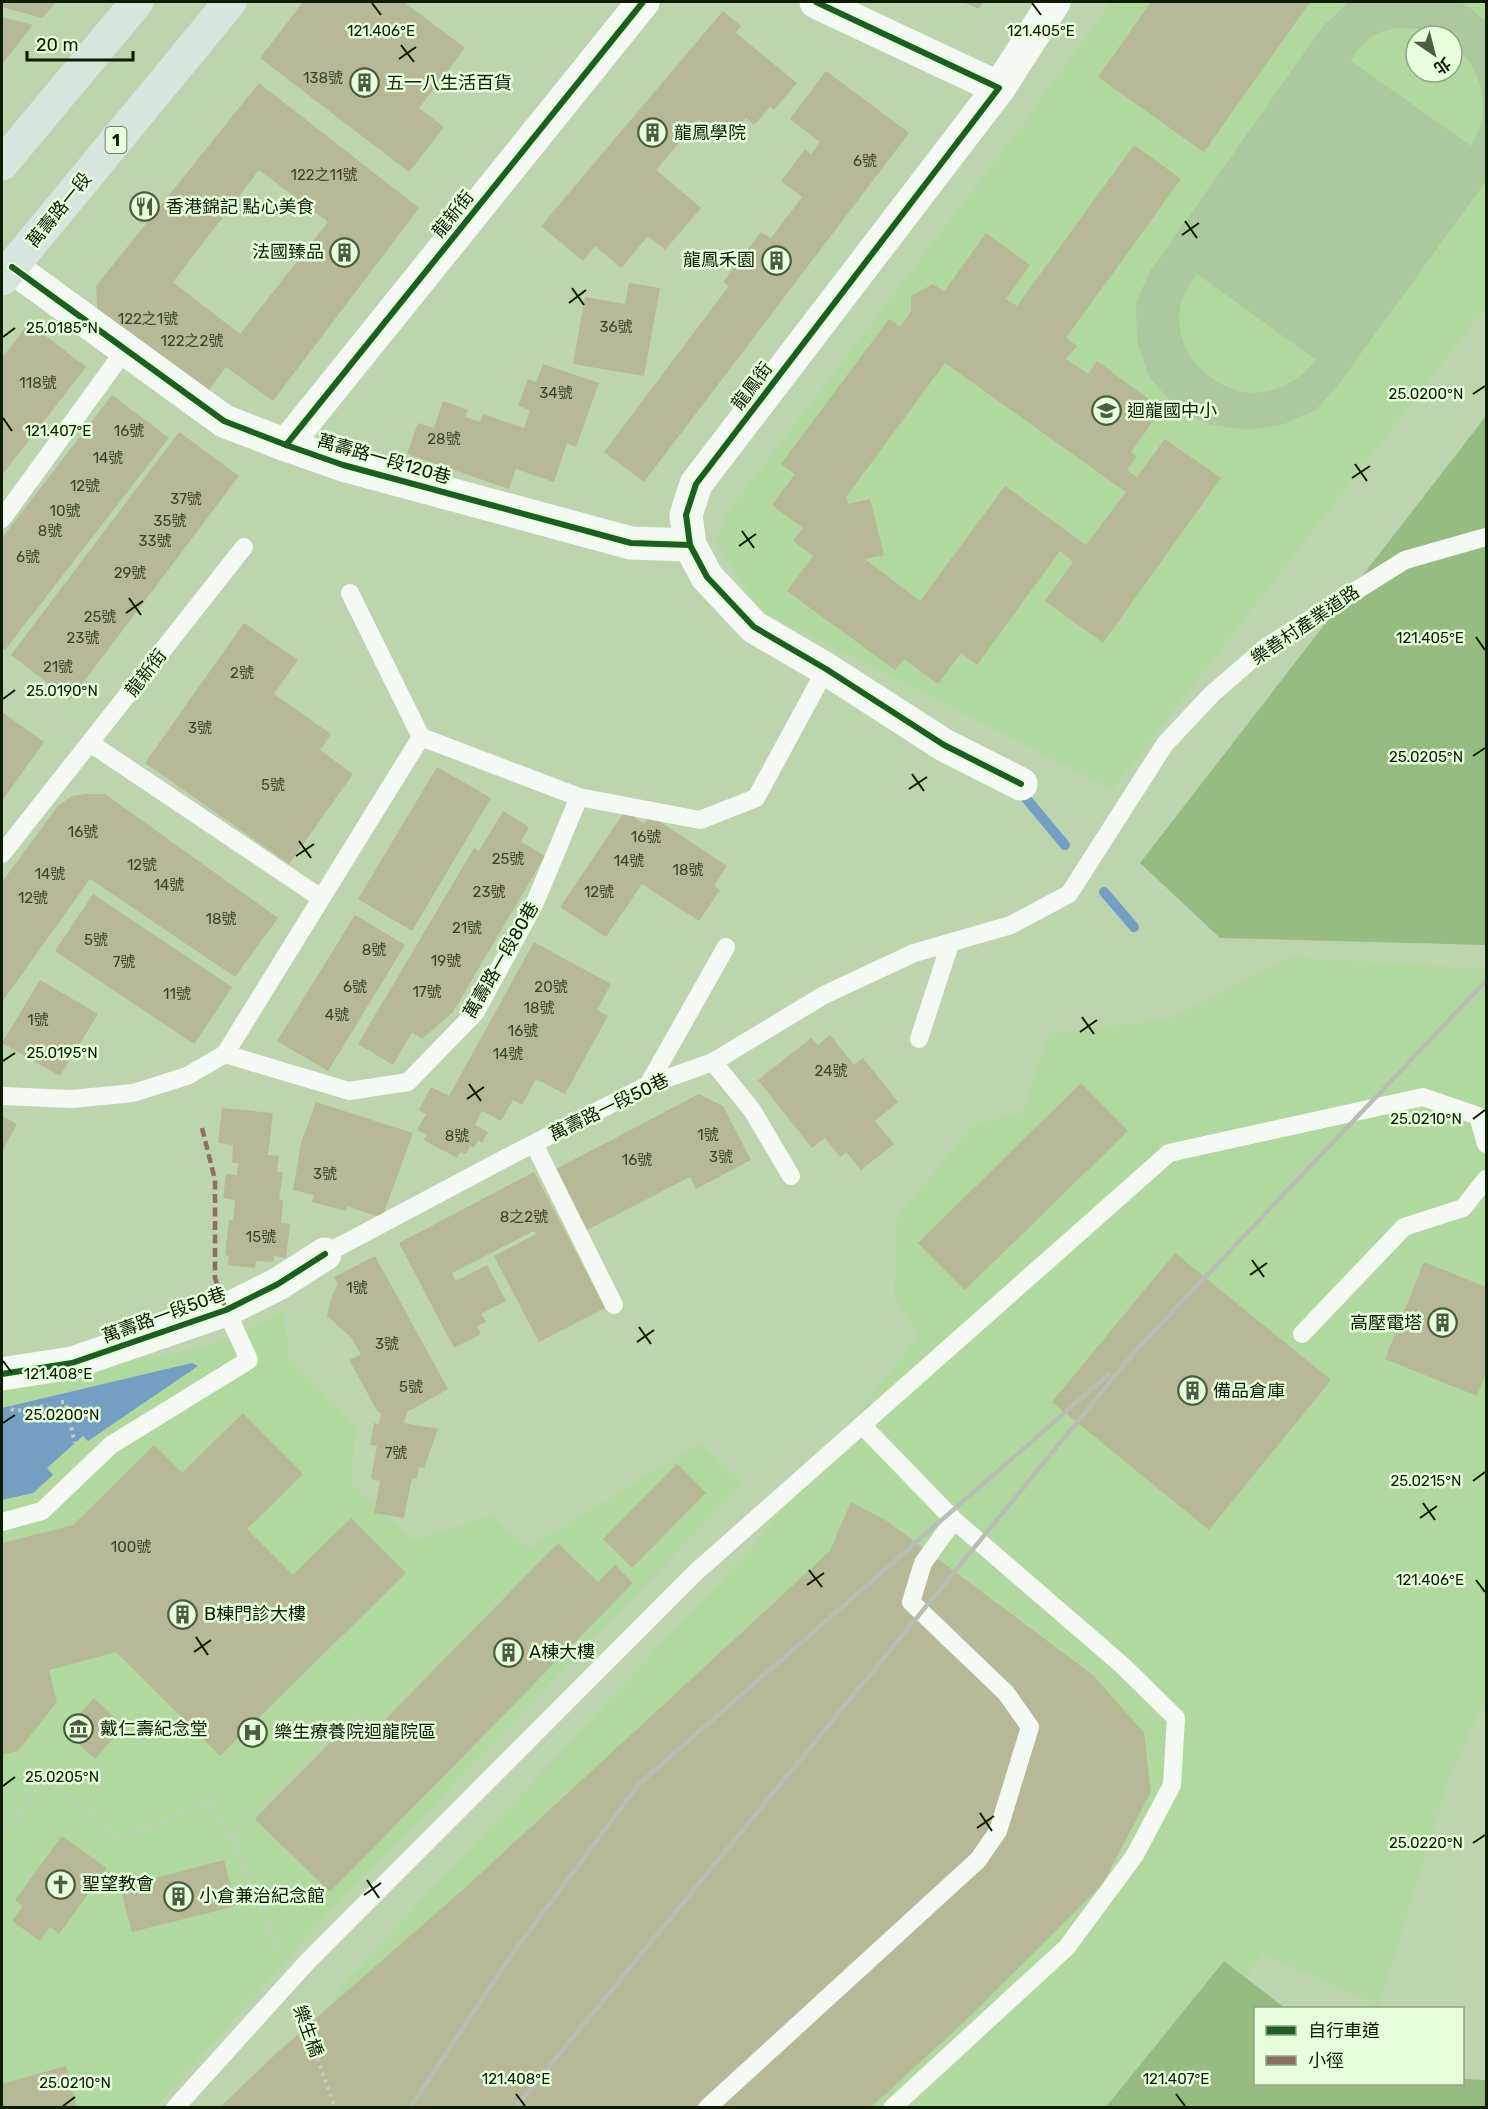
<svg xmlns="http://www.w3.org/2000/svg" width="1488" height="2109" viewBox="0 0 1488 2109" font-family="Rubik,'Noto Sans TC',sans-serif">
	<rect width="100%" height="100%" fill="#bcd5af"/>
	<!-- built -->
	<g fill="#b1d89e" fill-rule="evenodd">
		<path d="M1111,2h375v305l-373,482 -352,-178 -45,-68 10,-28 294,-387zM1416,36h36v36h-36z"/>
		<polygon points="1290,957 1486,969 1486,1696 1450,1776 1379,2005 1263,1954 1151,2107 251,2108 348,1979 748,1552 919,1336 894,1296 897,1217 974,1124 1022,1113 1048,1034 1169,1019"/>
		<polygon points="284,1310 289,1358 355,1425 352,1484 414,1541 491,1516 529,1548 700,1443 743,1484 327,1915 156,2107 2,2108 2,1385 195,1349 250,1329"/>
	</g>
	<!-- green -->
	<path fill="#acc89e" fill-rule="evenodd" d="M1349,2h113l24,19v160l-148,204 -22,25 -32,14 -38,6 -38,-6 -33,-18 -26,-29 -12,-37 -1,-37 13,-30 174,-247zM1397,28l23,1 20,7h12v8c24,18 36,49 29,80 -2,7 -7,15 -10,22l-120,-85c12,-21 22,-28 46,-33zM1196,274h1l119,86c-11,12 -21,22 -37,28 -50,20 -108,-28 -99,-81 2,-11 11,-23 16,-33z"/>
	<!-- forest -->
	<g fill="#96bc82">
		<polygon points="1486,416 1486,945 1220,938 1140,863"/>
		<polygon points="1224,1961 1285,2008 1256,2008 1256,2084 1462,2084 1463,2079 1486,2080 1486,2107 1106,2107"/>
	</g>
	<!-- water -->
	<polygon fill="#749fc3" points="192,1363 198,1366 88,1441 83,1436 47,1468 53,1475 33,1493 2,1500 2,1408"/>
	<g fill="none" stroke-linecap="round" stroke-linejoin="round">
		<!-- stream -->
		<g stroke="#749fc3" stroke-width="10">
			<polyline points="1019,790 1065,845"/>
			<polyline points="1104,892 1134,927"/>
		</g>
	</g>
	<!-- building -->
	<g fill="#b7b897" fill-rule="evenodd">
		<polygon points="2,2 56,2 42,18 2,7"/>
		<polygon points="303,2 404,2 465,48 419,108 444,127 409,172 260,58"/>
		<polygon points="963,2 983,2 979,9"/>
		<polygon points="1151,2 1310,2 1204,152 1098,77"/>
		<polygon points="723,11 741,26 736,33 797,83 774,110 770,107 754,125 746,118 726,141 699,119 656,170 701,208 665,250 648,236 621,268 595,246 583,261 541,226"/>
		<polygon points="2,17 33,25 2,64"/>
		<polygon points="826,71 909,133 644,482 604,452 729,286 723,282 761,232 771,238 802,197 781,181 805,149 811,154 820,142 790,119"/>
		<path d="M259,83l160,125 -146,193 -47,-34 -22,30 -106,-79 -2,-32zM259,170l69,52 -88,112 -67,-52z"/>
		<path d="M1134,145l47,34 -115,159 11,8 -11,13 22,15 9,-13 65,48 -31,43 6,5 -10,13 10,7 28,-38 56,39 -118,165 -58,-42 28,-39 -13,-11 -83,114 -16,-12 -23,31 -34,-25 -9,11 -108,-79 26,-35 -20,-15 10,-13 -31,-23 23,-31 -14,-10 108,-145 11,8 11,-16v-15l22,-12 11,8 42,-59 44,32 -24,34 11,7zM945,363l181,129 -40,53 -81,-59 -85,115 -55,-42 19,-4 -14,-56 -22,5 -2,-7z"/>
		<polygon points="629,283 660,288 644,376 573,364 585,297 625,304"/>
		<polygon points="29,323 86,367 2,475 2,358"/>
		<polygon points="543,364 599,383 576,447 567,443 554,482 516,469 509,489 407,454 418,423 434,428 443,401 468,410 465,417 480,422 483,414 524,428 530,410 518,406 528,379 536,382"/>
		<polygon points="112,395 169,438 5,650 2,647 2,538"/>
		<polygon points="179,432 239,476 70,700 11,655"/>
		<polygon points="244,623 298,660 274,694 331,734 320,750 353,774 289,864 145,763"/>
		<polygon points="2,712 44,742 2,801"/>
		<polygon points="437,767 491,798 412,931 358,899"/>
		<polygon points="86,794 105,794 278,918 235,977 90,879 2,1002 2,882 58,806 72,796"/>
		<polygon points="503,811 529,827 521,842 545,856 453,1012 422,1039 412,1032 393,1065 358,1044 474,848 479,851"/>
		<polygon points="625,811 644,824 650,815 727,866 714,886 720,890 699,921 642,884 606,937 560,907"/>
		<polygon points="93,894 232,987 194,1044 55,951"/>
		<polygon points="355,915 405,945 328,1071 277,1041"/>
		<polygon points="534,942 611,984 597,1010 608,1016 565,1094 536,1079 522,1105 513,1100 501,1121 482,1111 475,1125 488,1132 482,1143 478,1140 474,1148 470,1146 466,1154 460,1152 457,1158 424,1140 427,1135 417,1130 426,1114 419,1110 431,1087 449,1096"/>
		<polygon points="40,980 98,1014 60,1076 2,1043"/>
		<polygon points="830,1035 854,1065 863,1058 898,1102 875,1121 894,1144 861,1170 846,1152 840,1157 825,1138 812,1148 758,1080 811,1038 818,1045"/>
		<polygon points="1081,1083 1128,1131 965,1290 918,1243"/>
		<polygon points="699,1094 723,1106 751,1160 696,1189 690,1177 587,1230 556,1169"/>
		<polygon points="316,1102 413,1133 382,1218 347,1206 346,1211 312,1202 314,1195 293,1190 301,1143"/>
		<polygon points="222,1108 273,1113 268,1155 279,1156 277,1172 283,1172 279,1199 283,1200 281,1223 290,1224 286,1258 274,1256 273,1262 256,1261 255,1268 228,1265 229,1256 225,1255 229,1220 233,1221 235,1200 223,1198 226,1174 237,1175 238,1163 232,1163 233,1145 218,1143"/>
		<polygon points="2,1116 17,1124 2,1152"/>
		<polygon points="534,1172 605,1308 539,1342 494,1256 536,1234 534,1231 452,1273 456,1281 487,1265 506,1301 481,1314 486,1322 477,1326 481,1334 454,1348 399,1243"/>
		<polygon points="1175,1253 1331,1380 1209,1530 1052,1402"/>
		<polygon points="375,1256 448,1389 407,1412 404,1423 438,1429 424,1468 419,1467 417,1479 412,1478 404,1518 374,1513 380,1481 371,1479 377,1446 370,1445 374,1423 379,1424 381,1413 378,1412 349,1360 361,1354 351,1337 327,1316 332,1296 338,1284 334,1277"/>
		<polygon points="1424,1262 1486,1287 1486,1373 1477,1396 1385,1359"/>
		<polygon points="243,1413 303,1474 247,1529 293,1575 351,1518 406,1573 220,1756 116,1652 49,1670 57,1702 18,1751 2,1755 2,1543 73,1525 154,1445 182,1473"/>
		<polygon points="677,1464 706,1493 632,1568 603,1539"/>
		<polygon points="851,1502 887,1521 1094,1676 1144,1733 1151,1792 1102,1885 963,2023 870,2108 219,2108 281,2049 467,1886 830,1551"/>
		<polygon points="558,1543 598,1582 615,1565 633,1583 330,1892 255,1819 351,1721 367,1738"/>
		<polygon points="94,1698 124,1726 95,1759 64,1731"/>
		<polygon points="62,1836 107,1868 59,1934 50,1927 40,1941 12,1921 23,1906 15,1900"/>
		<polygon points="224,1860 236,1906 132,1932 120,1887"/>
		<polygon points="66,2066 77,2108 2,2108 2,2084"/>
	</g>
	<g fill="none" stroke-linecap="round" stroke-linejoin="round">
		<!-- path -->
		<g stroke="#c4ccc0" stroke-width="4" stroke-dasharray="3 4.5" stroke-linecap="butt">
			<polyline points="978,40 982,39 1002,2"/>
			<polyline points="2,683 67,727"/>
			<polyline points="1047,807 1077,834"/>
			<polyline points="61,1402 65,1402 75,1443"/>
			<polyline points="11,1409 16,1411 48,1405"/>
			<polyline points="2,1833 46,1777 70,1795 115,1838 210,1803 231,1837"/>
			<polyline points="279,1951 231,1837 356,1713 374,1731"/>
			<polyline points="300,2009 335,2108"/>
		</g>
		<!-- lane -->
		<g stroke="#f5f9f3" stroke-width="18">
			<polyline points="2,519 125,350"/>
			<polyline points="350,593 421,737 579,797 700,820 756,798 826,669"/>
			<polyline points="90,743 321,898"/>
			<polyline points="2,854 244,547"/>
			<polyline points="919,1039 950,944"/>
			<polyline points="225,1054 421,737"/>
			<polyline points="713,1062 752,1110 791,1176"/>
			<polyline points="648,1085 726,947"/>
			<polyline points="2,1096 72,1099 133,1093 187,1076 225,1054 349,1091 408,1082 475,1013 534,905 579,797"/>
			<polyline points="534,1144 614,1305"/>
			<polyline points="325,1254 502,1160 648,1085 713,1062 824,995 914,953 1011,925 1069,894 1165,744 1212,694 1266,647 1405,560 1486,537"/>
			<polyline points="1302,1334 1404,1227 1463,1208 1486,1179"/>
			<polyline points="862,1425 954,1520 1122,1665 1176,1718 1172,1785 1135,1855 1067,1947 892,2108"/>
			<polyline points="2,1522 42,1511 111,1445 249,1360 226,1310"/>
			<polyline points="175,2108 308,1961 696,1572 1169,1153 1423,1097 1478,1116 1486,1144"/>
			<polyline points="707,2108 978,1860 998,1831 1030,1727 1006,1693 911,1602 923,1563 954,1520"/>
		</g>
		<!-- street -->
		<g stroke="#f5f9f3" stroke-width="33">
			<polyline points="816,2 999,88 696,484 686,515 690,545 707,577 754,627 826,669 944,745 1021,784"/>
			<polyline points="999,88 1054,2"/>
			<polyline points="12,267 224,421 286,445 343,465 631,543 690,545"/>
			<polyline points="286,445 643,2"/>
			<polyline points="2,1374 72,1363 226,1310 278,1284 325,1254"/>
		</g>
		<!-- primary -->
		<g stroke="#d8e5df" stroke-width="33">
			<polyline points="2,164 137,2"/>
			<polyline points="2,279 230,2"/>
		</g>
		<!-- rail -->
		<g stroke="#b8beb4" stroke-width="4.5">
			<polyline points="410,2108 513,1953 639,1784 1109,1374"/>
			<polyline points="515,2108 1137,1349 1486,981"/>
		</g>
		<!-- quiet -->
		<polyline stroke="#8d6e63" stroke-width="4.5" stroke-dasharray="9 4.5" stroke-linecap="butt" points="202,1128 215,1180 215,1278 226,1310"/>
		<defs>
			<g id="cycleway">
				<polyline points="816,2 999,88 696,484 686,515 690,545 707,577 754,627 826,669 944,745 1021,784"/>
				<polyline points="12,267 224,421 286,445 343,465 631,543 690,545"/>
				<polyline points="286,445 643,2"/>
				<polyline points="2,1374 72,1363 226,1310 278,1284 325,1254"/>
			</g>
		</defs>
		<!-- cycleway casing -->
		<use href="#cycleway" stroke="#e6fedc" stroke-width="10"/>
		<!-- cycleway -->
		<use href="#cycleway" stroke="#1b5e20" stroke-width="6"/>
	</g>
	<!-- ticks -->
	<path fill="none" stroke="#0d1d04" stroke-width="2" d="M372,3l9,12M1032,3l9,12M401,45l13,17M399,59l17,-12M1185,221l12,17M1182,235l17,-12M572,288l12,17M569,303l17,-13M3,337l12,-9M1473,394l12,-8M3,418l9,13M1355,464l12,17M1352,478l18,-12M742,531l12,17M739,546l17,-12M129,598l12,17M126,613l17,-12M1476,637l9,13M3,699l12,-9M1473,756l12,-8M912,774l12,17M909,789l18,-12M299,841l12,17M296,856l18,-12M1082,1017l12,17M1080,1032l17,-12M3,1061l12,-8M469,1084l12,17M467,1099l17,-12M1473,1119l12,-9M1252,1260l12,17M1250,1275l17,-12M639,1327l12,17M637,1342l17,-12M3,1361l9,12M3,1423l12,-8M1473,1481l12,-9M1423,1503l12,17M1420,1518l17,-12M809,1570l13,17M1476,1580l9,12M807,1585l17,-12M196,1637l12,18M194,1652l17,-12M3,1786l12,-9M980,1813l12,18M977,1828l17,-12M1473,1843l12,-8M367,1880l12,18M364,1895l17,-12M516,2094l9,12M1176,2094l9,12M63,2106l12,-9"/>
	<!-- icons -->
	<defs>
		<symbol id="building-ring" viewBox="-11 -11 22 22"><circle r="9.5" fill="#e6fedc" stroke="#4a5d40" stroke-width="1.5"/><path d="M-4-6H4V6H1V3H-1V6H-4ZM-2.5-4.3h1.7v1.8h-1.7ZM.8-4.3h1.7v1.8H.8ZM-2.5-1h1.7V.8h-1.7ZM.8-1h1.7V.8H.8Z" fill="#4a5d40"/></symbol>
		<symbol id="restaurant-ring" viewBox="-11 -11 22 22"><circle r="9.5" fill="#e6fedc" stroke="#4a5d40" stroke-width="1.5"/><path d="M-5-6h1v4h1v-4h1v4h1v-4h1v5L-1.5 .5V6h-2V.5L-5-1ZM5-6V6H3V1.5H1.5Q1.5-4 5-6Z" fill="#4a5d40"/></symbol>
		<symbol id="school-ring" viewBox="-11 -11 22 22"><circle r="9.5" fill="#e6fedc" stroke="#4a5d40" stroke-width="1.5"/><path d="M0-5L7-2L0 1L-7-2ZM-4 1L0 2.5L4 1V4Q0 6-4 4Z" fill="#4a5d40"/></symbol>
		<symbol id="museum-ring" viewBox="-11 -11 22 22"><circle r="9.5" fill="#e6fedc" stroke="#4a5d40" stroke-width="1.5"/><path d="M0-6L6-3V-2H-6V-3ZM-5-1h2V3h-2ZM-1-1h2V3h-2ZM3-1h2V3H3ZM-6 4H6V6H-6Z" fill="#4a5d40"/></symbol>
		<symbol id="hospital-ring" viewBox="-11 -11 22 22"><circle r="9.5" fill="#e6fedc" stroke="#4a5d40" stroke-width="1.5"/><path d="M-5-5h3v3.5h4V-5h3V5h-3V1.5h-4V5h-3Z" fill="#4a5d40"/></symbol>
		<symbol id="church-ring" viewBox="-11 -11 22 22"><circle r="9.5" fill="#e6fedc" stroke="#4a5d40" stroke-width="1.5"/><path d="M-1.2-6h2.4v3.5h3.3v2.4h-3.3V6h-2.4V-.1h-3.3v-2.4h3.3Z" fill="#4a5d40"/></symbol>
	</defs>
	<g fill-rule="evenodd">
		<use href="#building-ring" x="348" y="66" width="33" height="33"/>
		<use href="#building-ring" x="636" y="116" width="33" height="33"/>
		<use href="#restaurant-ring" x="128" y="190" width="33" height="33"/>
		<use href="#building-ring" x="328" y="236" width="33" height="33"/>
		<use href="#building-ring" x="760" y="244" width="33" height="33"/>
		<use href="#school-ring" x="1090" y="394" width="33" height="33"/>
		<use href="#building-ring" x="1426" y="1306" width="33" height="33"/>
		<use href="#building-ring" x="1176" y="1374" width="33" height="33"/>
		<use href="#building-ring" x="166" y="1598" width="33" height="33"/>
		<use href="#building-ring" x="492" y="1636" width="33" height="33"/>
		<use href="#museum-ring" x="62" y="1712" width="33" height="33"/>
		<use href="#hospital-ring" x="236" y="1716" width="33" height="33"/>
		<use href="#church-ring" x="44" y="1868" width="33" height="33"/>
		<use href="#building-ring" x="162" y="1880" width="33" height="33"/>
	</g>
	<g text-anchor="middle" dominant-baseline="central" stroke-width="5" stroke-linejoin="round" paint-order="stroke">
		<!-- number labels -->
		<g font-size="15" fill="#384429">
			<text x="323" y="78">138號</text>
			<text x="865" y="161">6號</text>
			<text x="324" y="175">122之11號</text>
			<text x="148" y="319">122之1號</text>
			<text x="616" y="327">36號</text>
			<text x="192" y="341">122之2號</text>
			<text x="38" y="383">118號</text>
			<text x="556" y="393">34號</text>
			<text x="129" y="431">16號</text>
			<text x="444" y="439">28號</text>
			<text x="108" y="458">14號</text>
			<text x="85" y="486">12號</text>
			<text x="186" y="499">37號</text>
			<text x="65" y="511">10號</text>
			<text x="170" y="521">35號</text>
			<text x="50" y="531">8號</text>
			<text x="155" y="541">33號</text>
			<text x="28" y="557">6號</text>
			<text x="130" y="573">29號</text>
			<text x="100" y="617">25號</text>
			<text x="83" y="638">23號</text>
			<text x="58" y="667">21號</text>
			<text x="242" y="673">2號</text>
			<text x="200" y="728">3號</text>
			<text x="273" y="785">5號</text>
			<text x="83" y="832">16號</text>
			<text x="646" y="837">16號</text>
			<text x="508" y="859">25號</text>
			<text x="629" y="861">14號</text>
			<text x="142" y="865">12號</text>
			<text x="688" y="870">18號</text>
			<text x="50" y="874">14號</text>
			<text x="169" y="885">14號</text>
			<text x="489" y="892">23號</text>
			<text x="599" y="892">12號</text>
			<text x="33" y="898">12號</text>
			<text x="221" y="919">18號</text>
			<text x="467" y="928">21號</text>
			<text x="96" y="940">5號</text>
			<text x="374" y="950">8號</text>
			<text x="446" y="961">19號</text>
			<text x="124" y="962">7號</text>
			<text x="355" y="987">6號</text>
			<text x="551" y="987">20號</text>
			<text x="427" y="992">17號</text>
			<text x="177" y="994">11號</text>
			<text x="539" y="1008">18號</text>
			<text x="337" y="1015">4號</text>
			<text x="38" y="1020">1號</text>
			<text x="523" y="1031">16號</text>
			<text x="508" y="1054">14號</text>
			<text x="831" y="1071">24號</text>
			<text x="708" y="1135">1號</text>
			<text x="457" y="1136">8號</text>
			<text x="721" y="1157">3號</text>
			<text x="637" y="1160">16號</text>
			<text x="325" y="1174">3號</text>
			<text x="524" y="1217">8之2號</text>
			<text x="261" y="1237">15號</text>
			<text x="357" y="1288">1號</text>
			<text x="387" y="1344">3號</text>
			<text x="411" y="1387">5號</text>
			<text x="396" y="1453">7號</text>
			<text x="131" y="1547">100號</text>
		</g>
		<!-- shield labels -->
		<rect fill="#e6fedc" stroke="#4e6045" stroke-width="1.5" x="105.5" y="127" width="21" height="26" rx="4.5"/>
		<g font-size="16" font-weight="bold" fill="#0d1d04">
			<text x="116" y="140">1</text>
		</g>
		<!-- poi labels -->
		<g font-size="18" fill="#0d1d04" stroke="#e6fedc" text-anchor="start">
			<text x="386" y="83">五一八生活百貨</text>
			<text x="674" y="133">龍鳳學院</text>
			<text x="166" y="207">香港錦記 點心美食</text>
			<text x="324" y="252" text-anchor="end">法國臻品</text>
			<text x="755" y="260" text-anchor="end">龍鳳禾園</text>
			<text x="1127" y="411">迴龍國中小</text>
			<text x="1422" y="1323" text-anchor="end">高壓電塔</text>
			<text x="1213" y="1391">備品倉庫</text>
			<text x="204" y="1614">B棟門診大樓</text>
			<text x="529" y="1652">A棟大樓</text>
			<text x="100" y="1729">戴仁壽紀念堂</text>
			<text x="274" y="1732">樂生療養院迴龍院區</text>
			<text x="82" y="1884">聖望教會</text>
			<text x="199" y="1896">小倉兼治紀念館</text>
		</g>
		<!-- street labels -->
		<g font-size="18" fill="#0d1d04" stroke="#e6fedc">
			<text transform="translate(59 210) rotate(-51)">萬壽路一段</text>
			<text transform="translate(453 214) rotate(-51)">龍新街</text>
			<text transform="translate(752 386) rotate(-53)">龍鳳街</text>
			<text transform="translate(384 459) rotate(16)">萬壽路一段120巷</text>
			<text transform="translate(1305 625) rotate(-34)">樂善村產業道路</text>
			<text transform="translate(146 673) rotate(-52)">龍新街</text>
			<text transform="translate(501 960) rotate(-60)">萬壽路一段80巷</text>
			<text transform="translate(609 1107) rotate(-26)">萬壽路一段50巷</text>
			<text transform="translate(164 1315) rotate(-20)">萬壽路一段50巷</text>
			<text transform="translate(308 2031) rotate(70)">樂生橋</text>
		</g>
	</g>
	<g font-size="15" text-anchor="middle" fill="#0d1d04" stroke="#e6fedc" stroke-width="5" stroke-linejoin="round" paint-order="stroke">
		<text x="1041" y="36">121.405°E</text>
		<text x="381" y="36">121.406°E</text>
		<text x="62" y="333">25.0185°N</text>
		<text x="1426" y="399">25.0200°N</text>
		<text x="58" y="436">121.407°E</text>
		<text x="1430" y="643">121.405°E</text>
		<text x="62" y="696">25.0190°N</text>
		<text x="1426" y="762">25.0205°N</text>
		<text x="62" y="1058">25.0195°N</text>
		<text x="1426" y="1124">25.0210°N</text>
		<text x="58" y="1379">121.408°E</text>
		<text x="62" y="1420">25.0200°N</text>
		<text x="1426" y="1486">25.0215°N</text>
		<text x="1430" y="1585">121.406°E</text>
		<text x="62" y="1782">25.0205°N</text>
		<text x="1426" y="1848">25.0220°N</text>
		<text x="516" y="2084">121.408°E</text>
		<text x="1176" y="2084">121.407°E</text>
		<text x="75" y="2088">25.0210°N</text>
	</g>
	<!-- border -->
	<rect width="1488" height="2109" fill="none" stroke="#0d1d04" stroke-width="6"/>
	<!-- legend -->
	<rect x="1254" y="2007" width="210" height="78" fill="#e6fedc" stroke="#8fa486" stroke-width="1.5"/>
	<rect x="1266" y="2026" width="30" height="9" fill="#1b5e20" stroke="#8fa486" stroke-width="1.5"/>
	<text x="1308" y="2037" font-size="18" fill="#0d1d04">自行車道</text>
	<rect x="1266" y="2056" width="30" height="9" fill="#8d6e63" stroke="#8fa486" stroke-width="1.5"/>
	<text x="1308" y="2067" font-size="18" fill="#0d1d04">小徑</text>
	<!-- north arrow -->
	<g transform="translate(1434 54) rotate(145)"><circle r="28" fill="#e6fedc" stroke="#8fa486" stroke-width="1.5"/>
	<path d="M0-4.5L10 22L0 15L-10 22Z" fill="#4a5d40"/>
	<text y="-9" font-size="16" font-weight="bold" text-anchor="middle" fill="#0d1d04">北</text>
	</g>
	<!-- scale -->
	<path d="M27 51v9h106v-9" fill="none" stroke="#0d1d04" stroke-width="3"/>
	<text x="36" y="51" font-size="18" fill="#0d1d04" stroke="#e6fedc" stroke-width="4.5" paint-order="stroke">20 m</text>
</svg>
